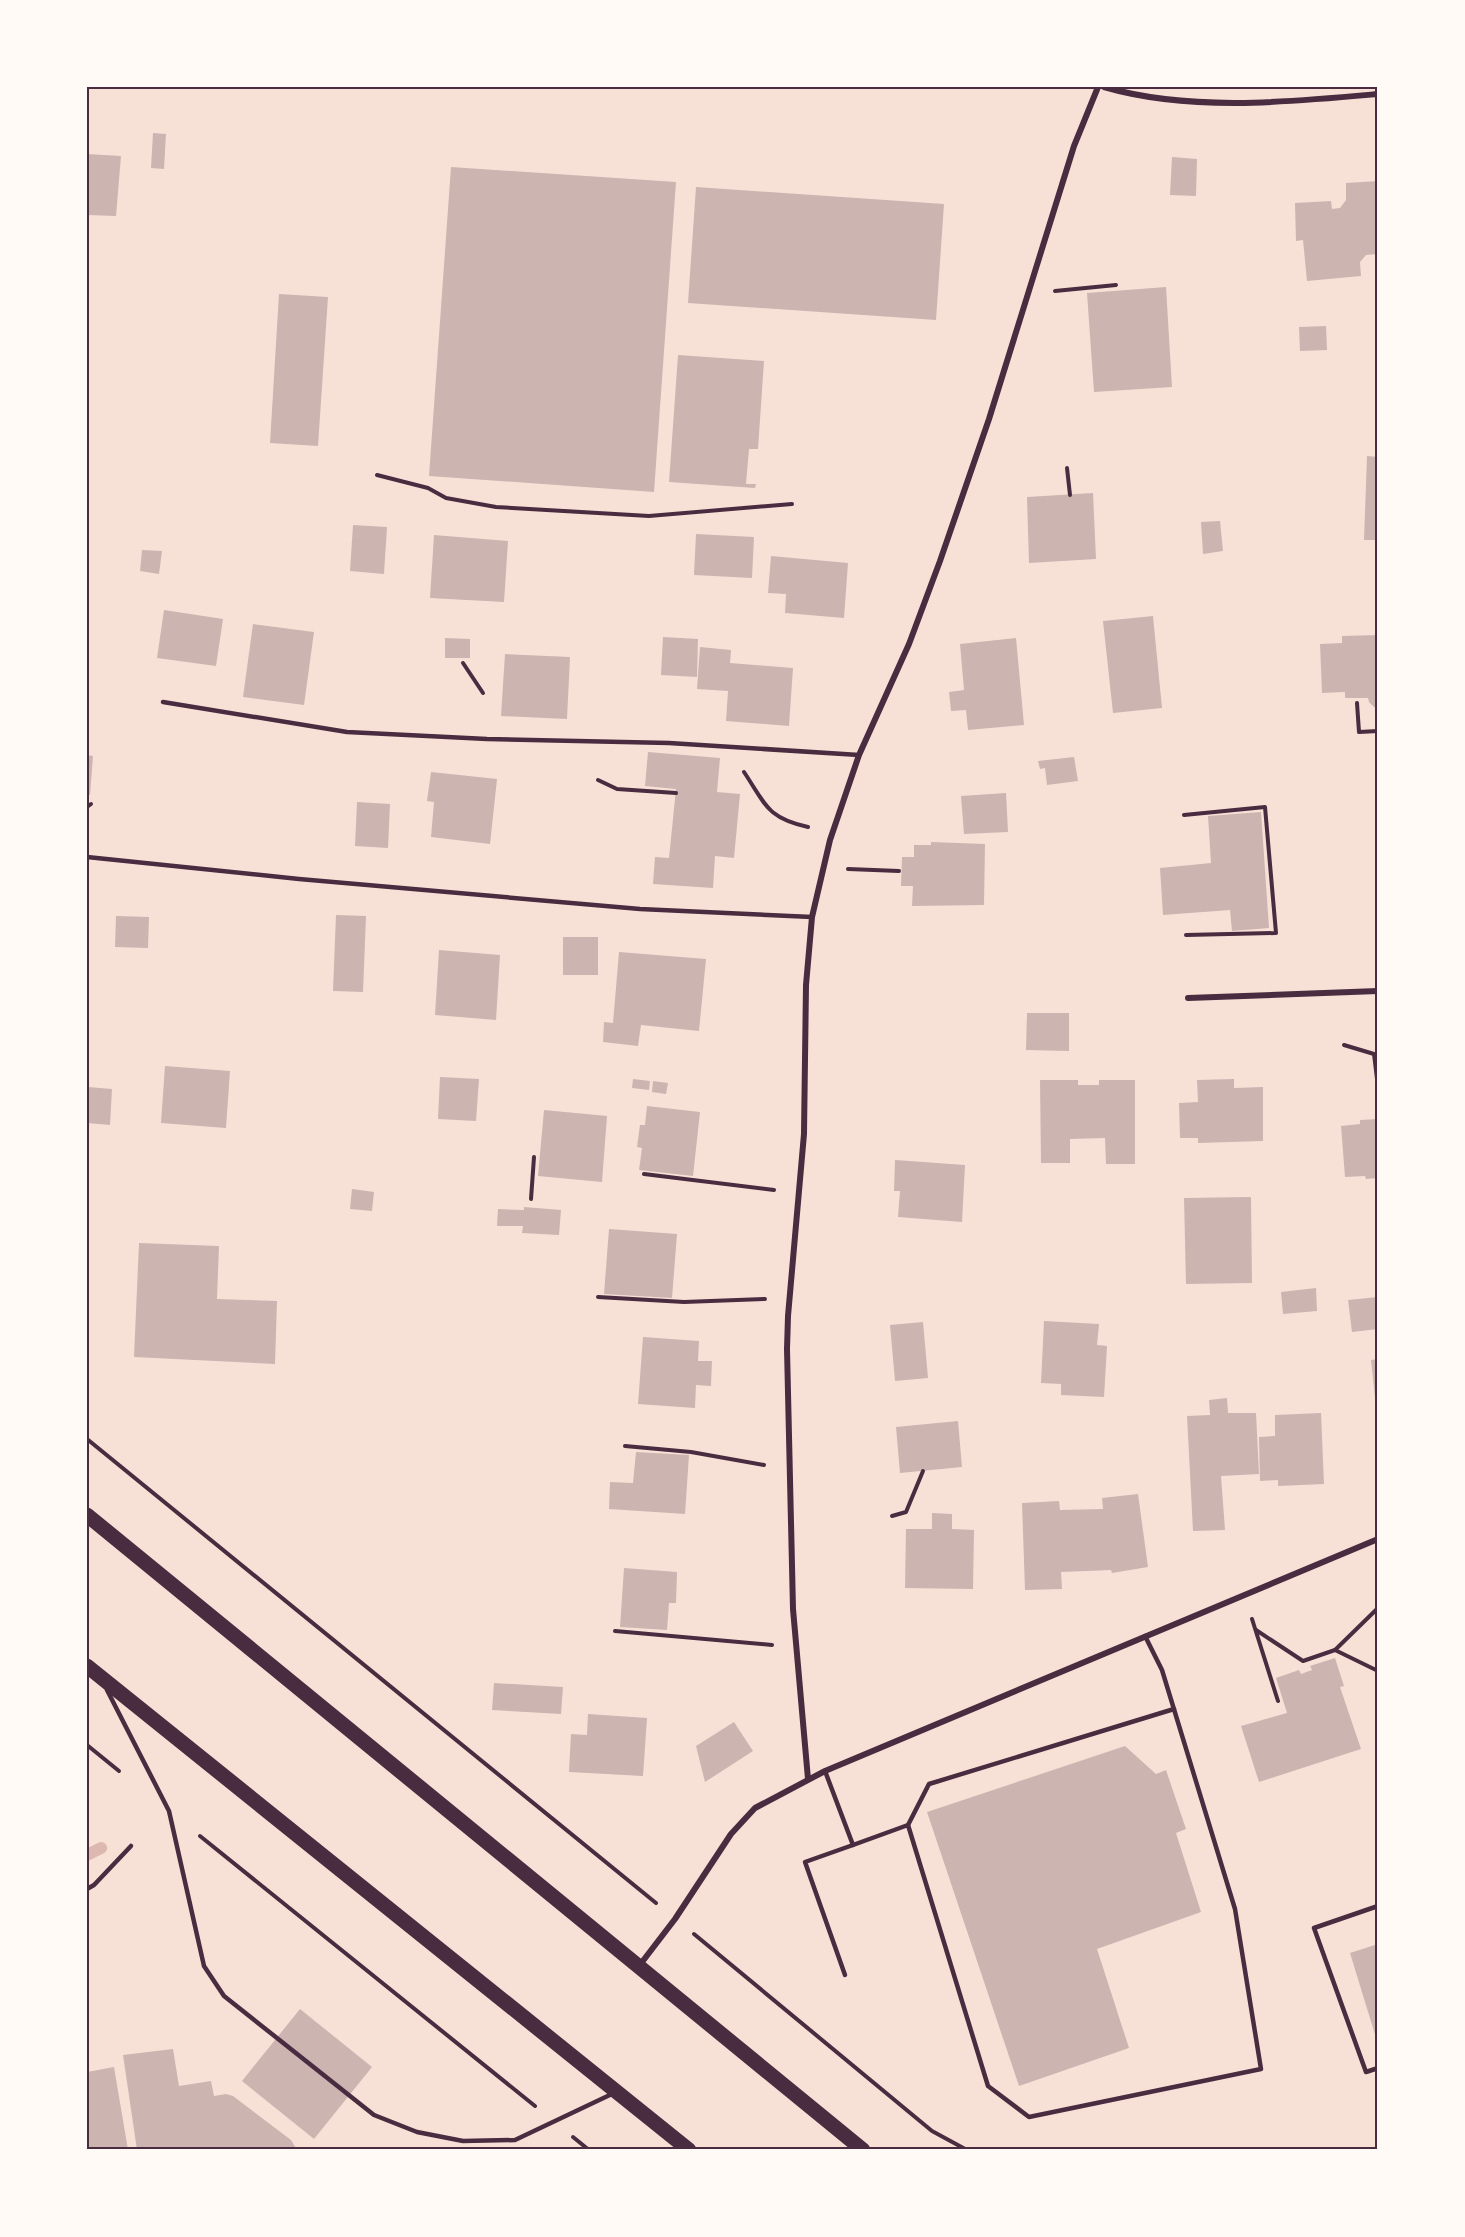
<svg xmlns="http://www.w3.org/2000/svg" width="1465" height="2237" viewBox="0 0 1465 2237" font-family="Quicksand,sans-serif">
	<rect width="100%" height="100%" fill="#f7e1d7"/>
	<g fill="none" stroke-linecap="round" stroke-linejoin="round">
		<!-- stream -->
		<polyline stroke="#dcb8b0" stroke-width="12" points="87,1855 101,1848"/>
	</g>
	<!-- building -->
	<g fill="#ccb4b1">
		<polygon points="153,133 166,134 164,169 151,168"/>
		<polygon points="87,154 121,156 116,216 87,215"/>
		<polygon points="1172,157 1197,159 1196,196 1170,195"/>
		<polygon points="451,167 676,182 654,492 429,476"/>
		<polygon points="1378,181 1378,254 1366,255 1360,262 1361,276 1307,281 1303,240 1296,241 1295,203 1331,201 1332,209 1340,208 1346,200 1346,183"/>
		<polygon points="696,187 944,204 936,320 688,303"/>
		<polygon points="1166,287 1172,387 1094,392 1087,293"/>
		<polygon points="279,294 328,297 318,446 270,443"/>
		<polygon points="1326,326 1327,350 1300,351 1299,327"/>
		<polygon points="678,355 764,361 758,449 749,449 746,484 756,484 755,488 669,482"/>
		<polygon points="1367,456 1378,457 1378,540 1364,540"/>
		<polygon points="1093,493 1096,559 1029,563 1027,497"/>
		<polygon points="1220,521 1223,551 1203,554 1201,522"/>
		<polygon points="353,525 387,527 384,574 350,571"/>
		<polygon points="696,534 754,537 752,578 694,575"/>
		<polygon points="434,535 508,541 504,602 430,598"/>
		<polygon points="142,550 162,551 159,574 140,571"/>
		<polygon points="771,556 848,563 844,618 785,613 786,594 768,593"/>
		<polygon points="164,610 223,619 216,666 157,658"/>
		<polygon points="1153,616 1162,708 1113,713 1103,621"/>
		<polygon points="253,624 314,632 304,705 243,697"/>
		<polygon points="1378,635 1378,707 1374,707 1369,702 1368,698 1345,698 1345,692 1322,693 1320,644 1342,643 1342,636"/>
		<polygon points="663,637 698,639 697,677 661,675"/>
		<polygon points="445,638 470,639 470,658 445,658"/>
		<polygon points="1016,638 1024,725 968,730 966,710 951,711 949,692 964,690 960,644"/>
		<polygon points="700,647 731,650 730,663 793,668 789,726 726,721 728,691 697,689"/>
		<polygon points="505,654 570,657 567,719 501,716"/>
		<polygon points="648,752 720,758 717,792 740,794 734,858 715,856 713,888 653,884 655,857 669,858 676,789 645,786"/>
		<polygon points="87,755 93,756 90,795 87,794"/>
		<polygon points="1074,757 1078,781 1047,785 1045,768 1040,769 1038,761"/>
		<polygon points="431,772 497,779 490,844 431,837 434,802 427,801"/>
		<polygon points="1006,793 1008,832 964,834 961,796"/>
		<polygon points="357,802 390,804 388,848 355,846"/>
		<polygon points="1261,812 1269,928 1232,931 1230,910 1163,915 1160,868 1211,863 1208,816"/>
		<polygon points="931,842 985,844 984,905 912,906 913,886 901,886 902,857 914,857 914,845 931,845"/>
		<polygon points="336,915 366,916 363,992 333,991"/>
		<polygon points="116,916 149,917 148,948 115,947"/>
		<rect x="563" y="937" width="35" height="38"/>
		<polygon points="439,950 500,955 496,1020 435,1015"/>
		<polygon points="619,952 706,959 699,1031 641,1025 638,1046 603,1042 604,1022 613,1023"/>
		<polygon points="1027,1013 1069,1013 1069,1051 1026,1050"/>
		<polygon points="165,1066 230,1071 226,1128 161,1123"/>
		<polygon points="440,1077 479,1079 476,1121 438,1119"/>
		<polygon points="633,1079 650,1081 649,1090 632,1088"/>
		<polygon points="1234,1079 1234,1088 1263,1087 1263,1141 1198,1143 1198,1138 1180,1138 1179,1103 1198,1102 1197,1080"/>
		<polygon points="1040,1080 1078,1080 1078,1085 1099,1085 1099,1080 1135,1080 1135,1164 1106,1164 1105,1138 1070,1139 1070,1163 1041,1163"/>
		<polygon points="653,1081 668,1083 666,1094 652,1092"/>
		<polygon points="88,1087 112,1089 110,1125 87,1123"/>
		<polygon points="647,1106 700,1112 693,1176 639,1170 642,1148 637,1147 640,1125 645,1125"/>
		<polygon points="544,1110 607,1116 602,1182 538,1176"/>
		<polygon points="1378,1119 1378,1178 1366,1179 1365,1176 1345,1177 1341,1126 1360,1124 1360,1120"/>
		<polygon points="895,1160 965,1165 962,1222 898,1217 900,1191 894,1191"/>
		<polygon points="352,1189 374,1192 372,1211 350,1209"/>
		<polygon points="1251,1197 1252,1283 1186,1284 1184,1198"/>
		<polygon points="524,1207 561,1210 559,1235 522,1233 523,1226 497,1226 498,1209 524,1210"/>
		<polygon points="609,1229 677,1234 672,1298 604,1294"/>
		<polygon points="139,1243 219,1246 217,1299 277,1301 275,1364 134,1357"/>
		<polygon points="1316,1288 1317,1311 1283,1314 1281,1292"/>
		<polygon points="1378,1297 1378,1329 1352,1332 1348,1300"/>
		<polygon points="1044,1321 1099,1324 1097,1345 1107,1346 1104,1397 1061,1395 1061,1384 1041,1383"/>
		<polygon points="923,1322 928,1378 895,1381 890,1325"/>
		<polygon points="643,1337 699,1341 698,1361 712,1361 711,1386 696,1385 695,1408 638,1404"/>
		<polygon points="1378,1359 1378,1407 1376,1407 1371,1360"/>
		<polygon points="1227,1398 1228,1413 1256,1413 1259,1474 1221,1476 1225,1530 1193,1531 1187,1416 1210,1415 1209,1400"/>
		<polygon points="1321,1413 1324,1484 1278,1486 1278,1480 1260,1481 1259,1437 1275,1436 1275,1415"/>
		<polygon points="958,1421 962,1467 900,1473 896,1427"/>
		<polygon points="636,1452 689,1455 685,1514 609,1509 610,1482 633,1483"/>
		<polygon points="1138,1494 1148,1567 1112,1573 1111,1570 1061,1572 1062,1589 1025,1590 1022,1503 1059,1501 1060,1510 1103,1509 1102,1498"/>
		<polygon points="932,1513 952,1514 952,1529 974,1530 973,1589 905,1588 906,1529 932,1529"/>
		<polygon points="624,1568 677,1572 676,1603 669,1603 667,1630 620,1627"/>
		<polygon points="1335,1658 1344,1686 1340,1687 1361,1749 1259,1782 1241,1726 1287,1713 1276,1678 1299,1670 1301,1674 1312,1670 1310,1666"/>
		<polygon points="494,1683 563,1687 561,1714 492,1710"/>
		<polygon points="588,1714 647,1718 643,1776 569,1772 571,1734 587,1735"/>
		<polygon points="734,1722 753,1751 705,1782 696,1746"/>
		<polygon points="1125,1746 1156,1774 1166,1770 1186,1829 1176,1833 1201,1912 1097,1949 1129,2048 1019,2086 927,1812"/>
		<polygon points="1378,1944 1378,2041 1377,2041 1350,1953"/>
		<polygon points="300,2009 372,2067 314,2139 242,2081"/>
		<polygon points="173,2049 179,2086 211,2081 214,2096 226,2094 233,2096 291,2140 297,2150 137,2150 123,2055"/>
		<polygon points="114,2067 128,2150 87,2150 87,2072"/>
	</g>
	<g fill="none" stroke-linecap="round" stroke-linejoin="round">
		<!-- path -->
		<g stroke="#4a2c40" stroke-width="4">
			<polyline points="1055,291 1116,285"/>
			<polyline points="1067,468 1070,495"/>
			<polyline points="377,475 428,488 446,498 496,507 649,516 792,504"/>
			<polyline points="463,663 483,693"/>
			<polyline points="1357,703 1359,732 1378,731"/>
			<path d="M744,772c22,33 23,46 64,55"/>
			<polyline points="598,780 617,789 676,793"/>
			<polyline points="87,807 91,804"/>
			<polyline points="1184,815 1265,807 1276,933 1186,935"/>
			<polyline points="848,869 899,871"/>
			<polyline points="1344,1045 1374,1054 1378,1087"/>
			<polyline points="644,1174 774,1190"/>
			<polyline points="531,1199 534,1157"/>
			<polyline points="598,1297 684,1302 765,1299"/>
			<polyline points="87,1439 656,1903"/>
			<polyline points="625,1446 691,1452 764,1465"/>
			<polyline points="892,1516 906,1512 923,1471"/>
			<polyline points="1252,1619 1278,1701"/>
			<polyline points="1256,1630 1303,1661 1335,1650 1378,1608"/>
			<polyline points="615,1631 772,1645"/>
			<polyline points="1335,1650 1378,1671"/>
			<polyline points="87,1745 119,1771"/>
			<polyline points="200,1836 535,2106"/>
			<polyline points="694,1934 932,2131 967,2150"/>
			<polyline points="573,2137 589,2150"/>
		</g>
		<!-- service -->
		<g stroke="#4a2c40" stroke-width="4.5">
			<polyline points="163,702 347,732 487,739 669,743 859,755"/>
			<polyline points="87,857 299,879 640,909 812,917"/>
			<polyline points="107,1690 169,1811 204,1966 224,1996 374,2115 417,2132 463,2141 515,2140 614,2093"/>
			<polyline points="825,1771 853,1845 908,1825 988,2086 1029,2117 1261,2069 1235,1909 1162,1670 1145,1636"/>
			<polyline points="908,1825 929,1784 1174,1709"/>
			<polyline points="87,1889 94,1885 131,1846"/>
			<polyline points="1378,1906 1314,1928 1366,2072 1378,2068"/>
			<polyline points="845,1975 805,1862 853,1845"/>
		</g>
		<!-- minor -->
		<g stroke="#4a2c40" stroke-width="6">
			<path d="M1104,87c86,25 186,15 274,7"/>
			<polyline points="1188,998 1378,991"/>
			<polyline points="808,1779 793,1609 787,1349 788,1316 804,1134 806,985 812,917 830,840 859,755 909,644 940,561 989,419 1074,146 1098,87"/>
			<polyline points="639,1966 675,1919 731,1834 755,1808 825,1771 1378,1539"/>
		</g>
		<!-- primary -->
		<g stroke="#4a2c40" stroke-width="15">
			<polyline points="87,1515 863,2150"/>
			<polyline points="87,1666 689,2150"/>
		</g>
	</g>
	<!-- border -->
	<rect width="1465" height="2237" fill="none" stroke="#fffaf5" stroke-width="177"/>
	<rect x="88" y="88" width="1288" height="2060" fill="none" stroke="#4a2c40" stroke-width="2"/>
</svg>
